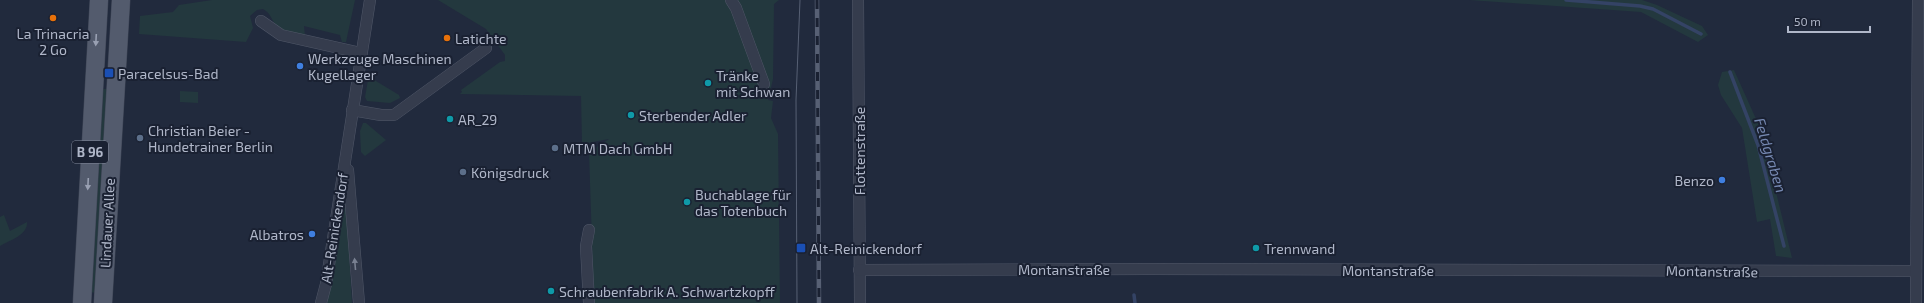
<svg xmlns="http://www.w3.org/2000/svg" width="1924" height="303" viewBox="0 0 1924 303" font-family="'Exo 2',sans-serif">
	<rect width="100%" height="100%" fill="#212a3d"/>
	<!-- green -->
	<g fill="#23383e">
		<path d="M212,0h143l-9,42h-4l-2,-7 -36,-9 1,10c-9,-2 -21,-3 -28,-10 -6,-6 -6,-13 -14,-17l-6,1 -7,6 3,12 -7,14 -107,-8 1,-18 33,-4 6,-7z"/>
		<polygon points="438,0 779,0 774,4 773,79 768,100 773,101 771,118 778,134 780,303 594,303 589,152 609,139 582,144 581,96 460,94 462,92 461,90 500,62 505,61 505,55 486,29"/>
		<polygon points="1469,0 1642,0 1657,5 1702,26 1708,35 1698,42 1641,12"/>
		<polygon points="1734,70 1761,130 1792,258 1776,256 1770,219 1757,222 1742,128 1721,95 1718,85 1722,72"/>
		<polygon points="371,78 399,95 400,98 390,103 367,101 365,97 368,80"/>
		<polygon points="98,89 110,89 99,293 87,292"/>
		<polygon points="180,91 198,92 198,103 180,102"/>
		<polygon points="363,123 366,123 386,140 365,156 361,152 360,131"/>
		<polygon points="344,197 346,197 352,303 327,303 333,277"/>
		<path d="M4,215l6,16 17,-9c1,13 -17,18 -27,24v-29z"/>
	</g>
	<g fill="none" stroke-linecap="round" stroke-linejoin="round">
		<!-- stream -->
		<g stroke="#344365" stroke-width="3.5">
			<polyline points="1566,0 1640,6 1653,9 1701,34"/>
			<polyline points="1730,72 1758,145 1784,246"/>
			<polyline points="1134,295 1135,303"/>
		</g>
		<defs>
			<g id="street">
				<polyline points="731,0 736,8 764,84"/>
				<polyline points="858,0 860,303"/>
				<polyline points="261,21 281,35 361,53"/>
				<polyline points="352,110 381,115 394,115 486,48"/>
				<polyline points="348,170 359,303"/>
				<polyline points="589,230 586,246 589,303"/>
				<polyline points="859,270 1147,269 1916,271"/>
				<polyline points="321,303 326,284 370,0"/>
				<polyline points="1916,303 1918,0"/>
			</g>
			<g id="primary">
				<polyline points="82,303 99,0"/>
				<polyline points="103,303 121,0"/>
			</g>
		</defs>
		<!-- street casing -->
		<use href="#street" stroke="#505768" stroke-width="12"/>
		<!-- primary casing -->
		<use href="#primary" stroke="#3e4556" stroke-width="19"/>
		<!-- street -->
		<use href="#street" stroke="#353c4d" stroke-width="11"/>
		<!-- primary -->
		<use href="#primary" stroke="#535b6d" stroke-width="18"/>
		<!-- tram -->
		<polyline stroke="#576074" stroke-width="1" points="797,303 796,100 800,0"/>
		<defs>
			<polyline id="rail" points="817,0 819,303"/>
		</defs>
		<!-- rail casing -->
		<use href="#rail" stroke="#576074" stroke-width="4.5"/>
		<!-- rail -->
		<use href="#rail" stroke="#1a2132" stroke-width="3" stroke-dasharray="9" stroke-linecap="butt"/>
	</g>
	<!-- one-way arrows -->
	<defs><path id="oneway-solid" d="M-6-.8H1V-3.2L6.5 0L1 3.2V.8H-6Z"/></defs>
	<g fill="#99a0b2">
		<use href="#oneway-solid" transform="translate(96 40) rotate(93)"/>
		<use href="#oneway-solid" transform="translate(88 184) rotate(93)"/>
	</g>
	<use fill="#798091" href="#oneway-solid" transform="translate(355 264) rotate(-95)"/>
	<!-- markers -->
	<g fill="#e8710a" stroke="#1a2132" stroke-width="1.5">
		<circle cx="53" cy="18" r="4"/>
		<circle cx="447" cy="38" r="4"/>
	</g>
	<g fill="#3f7fe0" stroke="#1a2132" stroke-width="1.5">
		<circle cx="300" cy="66" r="4"/>
		<circle cx="1722" cy="180" r="4"/>
		<circle cx="312" cy="234" r="4"/>
	</g>
	<g fill="#1a4fb4" stroke="#1a2132" stroke-width="1.5">
		<rect x="104" y="68" width="10" height="10" rx="2"/>
		<rect x="796" y="243" width="10" height="10" rx="2"/>
	</g>
	<g fill="#0f9aa8" stroke="#1a2132" stroke-width="1.5">
		<circle cx="708" cy="83" r="4"/>
		<circle cx="631" cy="115" r="4"/>
		<circle cx="450" cy="119" r="4"/>
		<circle cx="687" cy="202" r="4"/>
		<circle cx="1256" cy="248" r="4"/>
		<circle cx="551" cy="291" r="4"/>
	</g>
	<g fill="#5c6f8a" stroke="#1a2132" stroke-width="1.5">
		<circle cx="140" cy="138" r="4"/>
		<circle cx="555" cy="148" r="4"/>
		<circle cx="463" cy="172" r="4"/>
	</g>
	<g text-anchor="middle" dominant-baseline="central" stroke-width="4" stroke-linejoin="round" paint-order="stroke">
		<!-- shield labels -->
		<rect fill="#1a2132" stroke="#838a9c" stroke-width="1" x="72" y="141" width="36" height="22" rx="3"/>
		<g font-size="13" font-weight="bold" fill="#b0b7c9">
			<text x="90" y="152">B 96</text>
		</g>
		<!-- poi labels -->
		<g font-size="14" fill="#b0b7c9" stroke="#1a2132" text-anchor="start">
			<text x="53" y="33" text-anchor="middle">La Trinacria<tspan x="53" dy="16">2 Go</tspan></text>
			<text x="455" y="38">Latichte</text>
			<text x="308" y="58">Werkzeuge Maschinen<tspan x="308" dy="16">Kugellager</tspan></text>
			<text x="118" y="73">Paracelsus-Bad</text>
			<text x="716" y="75">Tränke<tspan x="716" dy="16">mit Schwan</tspan></text>
			<text x="639" y="115">Sterbender Adler</text>
			<text x="458" y="119">AR_29</text>
			<text x="148" y="130">Christian Beier -<tspan x="148" dy="16">Hundetrainer Berlin</tspan></text>
			<text x="563" y="148">MTM Dach GmbH</text>
			<text x="471" y="172">Königsdruck</text>
			<text x="1714" y="180" text-anchor="end">Benzo</text>
			<text x="695" y="194">Buchablage für<tspan x="695" dy="16">das Totenbuch</tspan></text>
			<text x="304" y="234" text-anchor="end">Albatros</text>
			<text x="810" y="248">Alt-Reinickendorf</text>
			<text x="1264" y="248">Trennwand</text>
			<text x="559" y="291">Schraubenfabrik A. Schwartzkopff</text>
		</g>
		<!-- street labels -->
		<g font-size="14" fill="#b0b7c9" stroke="#1a2132">
			<text transform="translate(859 151) rotate(-90)">Flottenstraße</text>
			<text transform="translate(107 223) rotate(-87)">Lindauer Allee</text>
			<text transform="translate(334 228) rotate(-81)">Alt-Reinickendorf</text>
			<text x="1064" y="269">Montanstraße</text>
			<text x="1388" y="270">Montanstraße</text>
			<text transform="translate(1712 271) rotate(1)">Montanstraße</text>
		</g>
		<!-- water labels -->
		<g font-size="15" font-style="italic" fill="#7689b2" stroke="#1a2132">
			<text transform="translate(1771 155) rotate(73)">Feldgraben</text>
		</g>
	</g>
	<!-- scale -->
	<path d="M1788 26v6h82v-6" fill="none" stroke="#b0b7c9" stroke-width="2"/>
	<text x="1794" y="26" font-size="12" fill="#b0b7c9" stroke="#1a2132" stroke-width="3" paint-order="stroke">50 m</text>
</svg>
